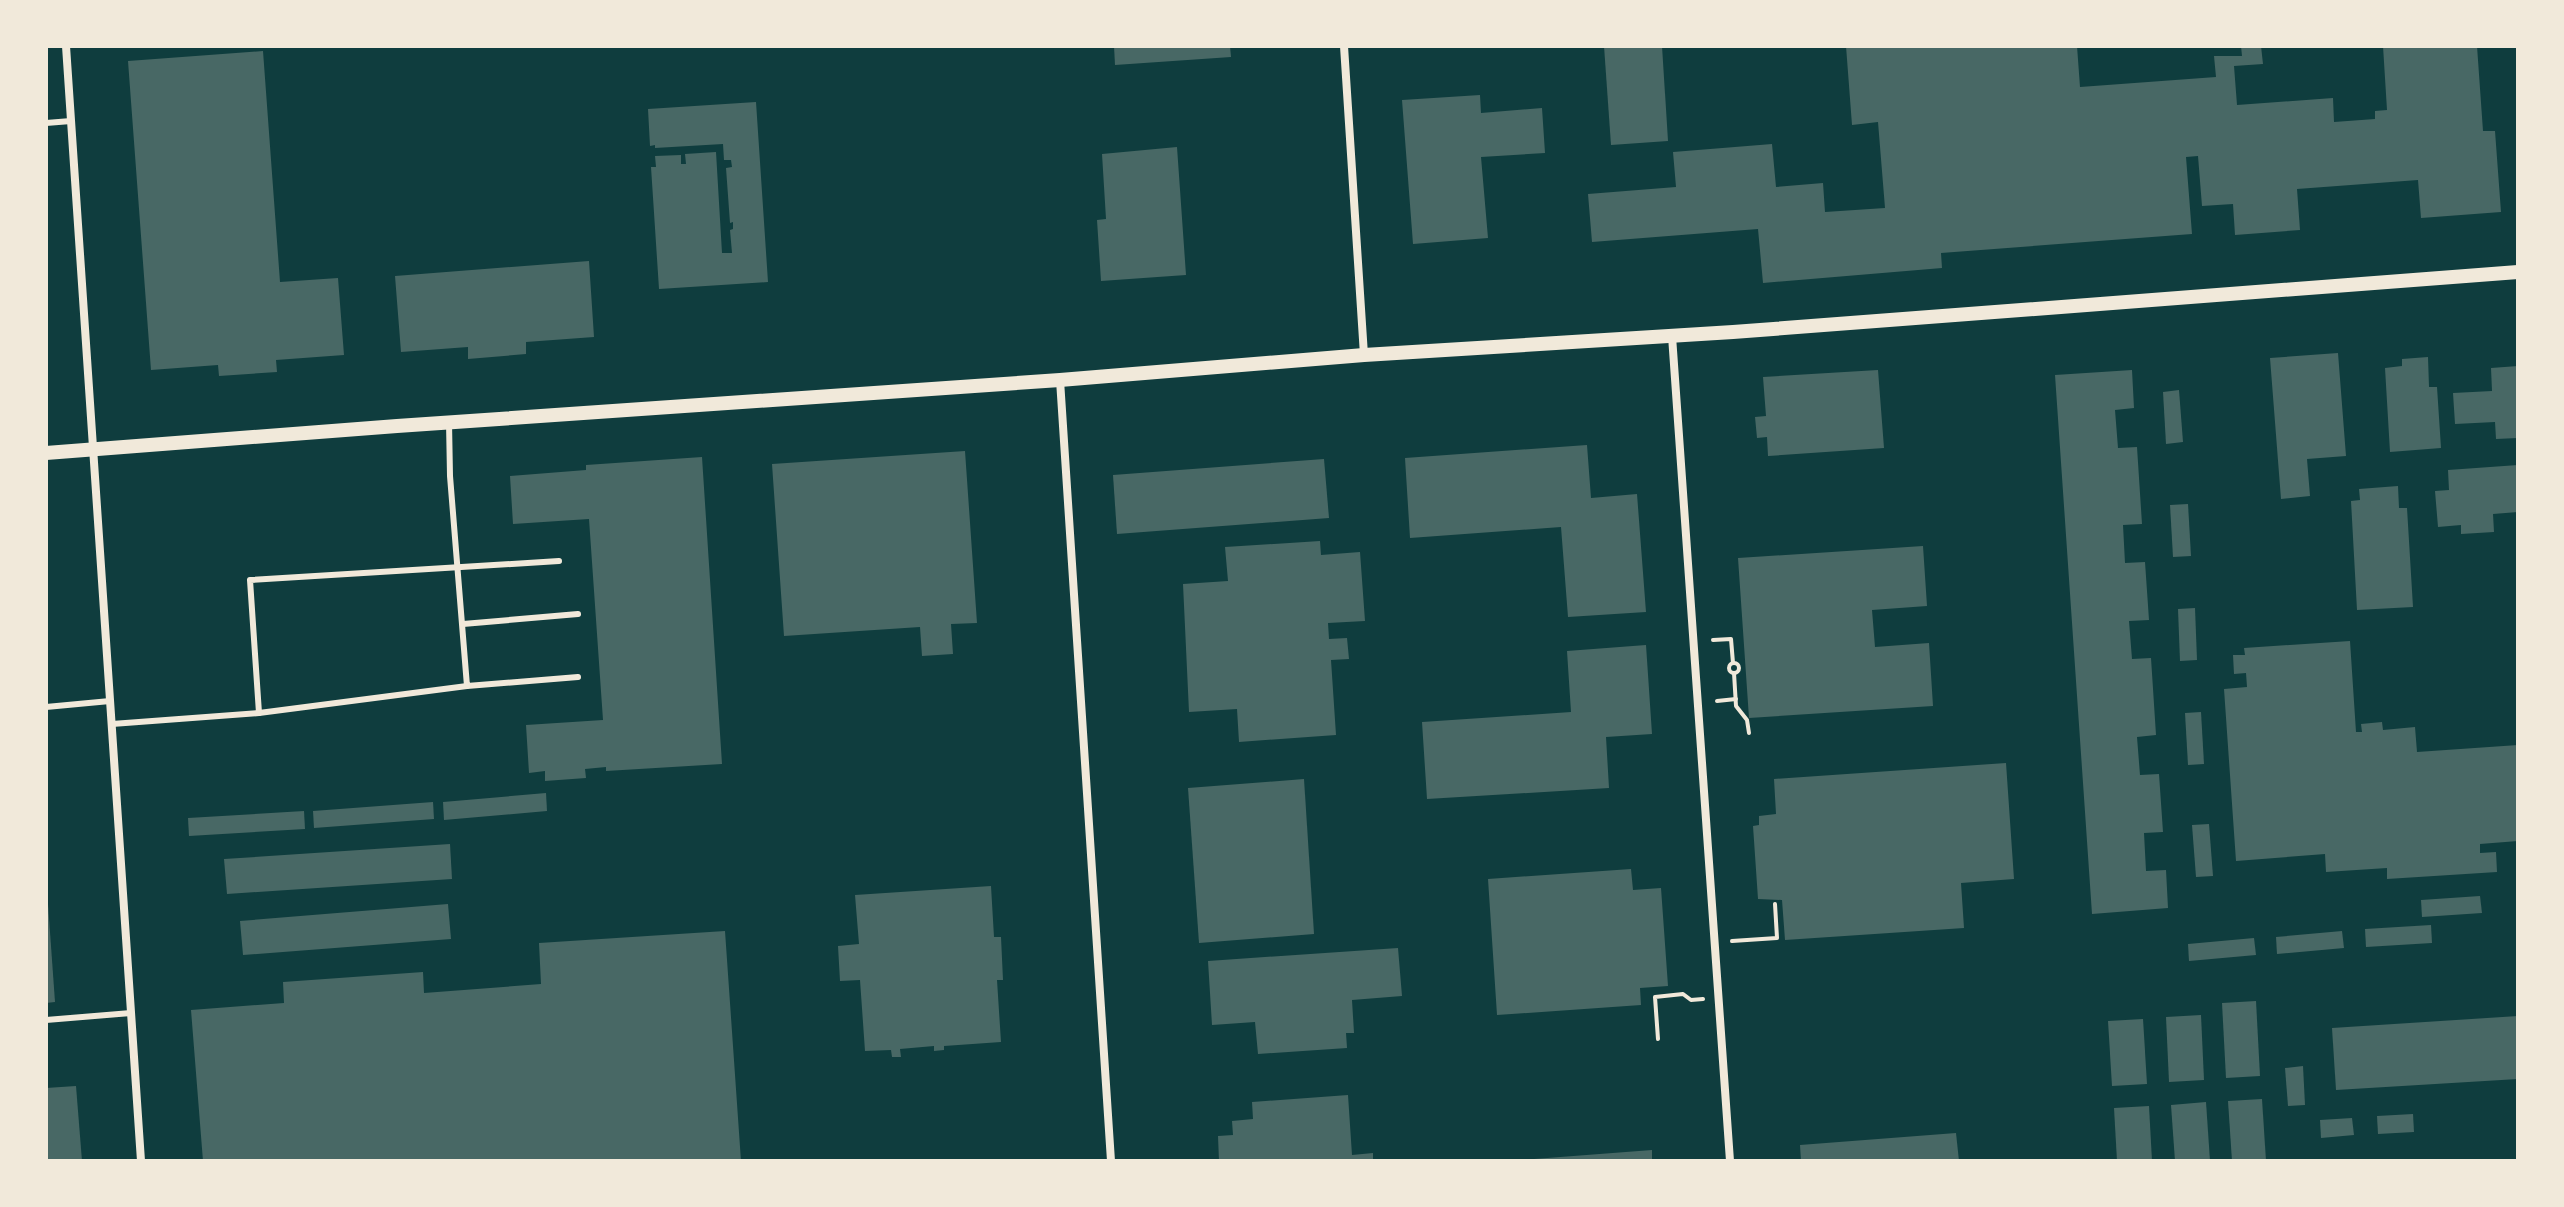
<svg xmlns="http://www.w3.org/2000/svg" width="2564" height="1207" viewBox="0 0 2564 1207" font-family="'Noto Serif',serif">
	<rect width="100%" height="100%" fill="#0f3d3e"/>
	<!-- building -->
	<g fill="#486865">
		<polygon points="1114,46 1230,46 1231,57 1115,65"/>
		<polygon points="1604,46 1662,46 1668,141 1611,145"/>
		<polygon points="1846,46 2077,46 2080,87 2216,77 2214,56 2242,56 2241,46 2261,46 2263,64 2234,66 2237,105 2333,98 2334,122 2375,119 2375,111 2387,110 2383,46 2477,46 2483,131 2495,131 2501,212 2421,218 2418,180 2297,189 2300,230 2235,235 2233,204 2202,206 2198,156 2186,157 2192,234 1941,253 1942,268 1763,283 1758,229 1592,242 1588,194 1676,187 1673,152 1772,144 1776,187 1823,183 1825,212 1885,208 1878,122 1852,125"/>
		<polygon points="263,51 280,282 338,278 344,355 276,360 277,372 219,376 218,365 151,370 128,61"/>
		<polygon points="1480,95 1481,113 1542,108 1545,153 1481,157 1488,238 1413,244 1402,100"/>
		<polygon points="756,102 768,282 659,289 651,167 656,167 655,156 681,155 681,164 686,164 685,154 716,152 722,253 732,253 730,230 733,229 733,222 730,223 726,168 732,167 731,160 724,160 723,144 655,148 655,145 650,146 648,109"/>
		<polygon points="1177,147 1186,275 1101,281 1097,220 1106,219 1102,154"/>
		<polygon points="589,261 594,337 526,342 526,354 468,359 468,347 401,352 395,276"/>
		<polygon points="2338,353 2346,456 2307,459 2310,496 2281,499 2270,358"/>
		<polygon points="2428,357 2429,387 2437,387 2441,448 2390,452 2385,368 2402,366 2402,359"/>
		<polygon points="2518,366 2518,438 2496,439 2495,422 2455,424 2453,393 2492,391 2491,368"/>
		<polygon points="1878,370 1884,448 1768,456 1767,437 1757,438 1755,417 1766,416 1763,377"/>
		<polygon points="2132,370 2134,408 2115,410 2118,448 2137,447 2142,524 2123,525 2125,563 2145,562 2149,620 2129,621 2132,659 2151,658 2156,735 2137,737 2140,775 2159,774 2163,832 2144,833 2146,871 2166,870 2168,908 2092,914 2055,375"/>
		<polygon points="2179,390 2183,442 2166,444 2163,392"/>
		<polygon points="1587,445 1591,498 1637,494 1646,612 1568,617 1561,527 1410,538 1405,458"/>
		<polygon points="965,451 977,623 951,624 953,654 922,656 920,627 784,636 772,464"/>
		<polygon points="702,457 722,764 606,771 606,767 585,769 586,778 545,781 545,771 529,773 526,725 603,720 589,519 513,524 510,476 586,470 586,465"/>
		<polygon points="1324,459 1329,518 1117,534 1113,475"/>
		<polygon points="2518,465 2518,512 2493,514 2494,532 2461,534 2461,525 2438,527 2435,491 2449,490 2448,470"/>
		<polygon points="2398,486 2399,508 2407,508 2413,607 2357,610 2351,501 2360,500 2359,489"/>
		<polygon points="2188,504 2191,556 2173,557 2170,505"/>
		<polygon points="1320,541 1321,555 1360,552 1365,621 1328,623 1329,639 1347,638 1349,659 1331,660 1336,735 1239,742 1237,709 1189,712 1183,584 1228,581 1225,547"/>
		<polygon points="1923,546 1927,606 1872,610 1875,647 1929,643 1933,706 1749,718 1738,558"/>
		<polygon points="2195,608 2197,660 2180,661 2178,609"/>
		<polygon points="2350,641 2356,732 2362,732 2361,724 2382,722 2383,730 2415,727 2417,752 2518,745 2518,841 2480,844 2480,853 2496,852 2497,872 2387,879 2387,868 2326,872 2325,854 2236,861 2224,689 2247,687 2246,673 2234,674 2233,655 2245,655 2244,648"/>
		<polygon points="1646,645 1652,734 1606,737 1609,788 1427,799 1422,722 1571,712 1567,651"/>
		<polygon points="2201,712 2204,764 2188,765 2185,713"/>
		<polygon points="2006,763 2014,879 1961,883 1964,928 1785,940 1782,900 1758,899 1753,826 1759,825 1759,816 1776,814 1774,779"/>
		<polygon points="1304,779 1314,934 1199,943 1188,788"/>
		<polygon points="546,793 547,811 444,820 443,802"/>
		<polygon points="433,802 434,819 314,828 313,811"/>
		<polygon points="304,811 305,829 189,836 188,818"/>
		<polygon points="2209,824 2213,876 2196,877 2192,825"/>
		<polygon points="450,844 452,879 227,894 224,859"/>
		<polygon points="1631,869 1633,890 1661,888 1668,986 1640,988 1641,1005 1497,1015 1488,879"/>
		<polygon points="991,886 994,937 1001,937 1003,980 997,980 1001,1042 944,1046 944,1050 934,1051 934,1046 900,1049 901,1057 892,1057 891,1050 865,1051 860,980 840,981 838,946 859,944 855,895"/>
		<polygon points="2480,896 2482,913 2422,917 2421,900"/>
		<polygon points="46,904 48,904 55,1002 46,1003"/>
		<polygon points="448,904 451,939 243,955 240,921"/>
		<polygon points="2431,925 2432,943 2366,947 2365,929"/>
		<polygon points="725,931 741,1161 203,1161 191,1010 284,1003 283,982 423,972 424,993 541,984 539,943"/>
		<polygon points="2342,931 2344,948 2277,954 2276,937"/>
		<polygon points="2254,938 2256,955 2189,961 2188,944"/>
		<polygon points="1398,948 1402,996 1352,1000 1354,1033 1346,1033 1347,1048 1258,1054 1255,1022 1212,1025 1208,961"/>
		<polygon points="2256,1001 2260,1076 2226,1078 2222,1003"/>
		<polygon points="2201,1015 2204,1080 2169,1082 2166,1017"/>
		<polygon points="2518,1016 2518,1079 2336,1090 2332,1028"/>
		<polygon points="2143,1019 2147,1084 2112,1086 2108,1021"/>
		<polygon points="2303,1066 2305,1105 2288,1106 2285,1068"/>
		<polygon points="76,1086 82,1161 46,1161 46,1088"/>
		<polygon points="1348,1095 1352,1155 1373,1153 1373,1161 1219,1161 1218,1136 1233,1135 1232,1121 1253,1119 1252,1102"/>
		<polygon points="2262,1099 2266,1161 2232,1161 2228,1101"/>
		<polygon points="2206,1102 2210,1161 2175,1161 2171,1105"/>
		<polygon points="2149,1106 2152,1161 2117,1161 2114,1108"/>
		<polygon points="2413,1114 2414,1132 2378,1134 2377,1116"/>
		<polygon points="2352,1118 2354,1135 2321,1138 2320,1120"/>
		<polygon points="1956,1133 1959,1161 1801,1161 1800,1145"/>
		<polygon points="1652,1150 1652,1161 1534,1161 1534,1159"/>
	</g>
	<g fill="none" stroke-linecap="round" stroke-linejoin="round">
		<!-- path -->
		<g stroke="#f1e9da" stroke-width="4">
			<polyline points="1713,640 1731,639 1733,663"/>
			<circle cx="1734" cy="668" r="5"/>
			<polyline points="1734,673 1736,706 1747,720 1749,733"/>
			<polyline points="1717,701 1736,699"/>
			<polyline points="1732,941 1777,938 1775,904"/>
			<polyline points="1658,1039 1655,997 1683,994 1691,1000 1703,999"/>
		</g>
		<!-- service -->
		<g stroke="#f1e9da" stroke-width="6">
			<polyline points="46,123 71,121"/>
			<polyline points="449,422 450,476 467,686 578,677"/>
			<polyline points="463,624 578,614"/>
			<polyline points="46,707 110,701"/>
			<polyline points="259,713 250,580 559,561"/>
			<polyline points="112,724 259,713 467,686"/>
			<polyline points="46,1020 131,1013"/>
		</g>
		<!-- minor -->
		<g stroke="#f1e9da" stroke-width="8">
			<polyline points="66,46 141,1161"/>
			<polyline points="1344,46 1364,355"/>
			<polyline points="1672,336 1730,1161"/>
			<polyline points="1060,380 1111,1161"/>
		</g>
		<!-- tertiary -->
		<polyline stroke="#f1e9da" stroke-width="14" points="46,453 397,426 1060,380 1364,355 1733,332 2518,272"/>
	</g>
	<!-- border -->
	<rect width="2564" height="1207" fill="none" stroke="#f1e9da" stroke-width="96"/>
</svg>
